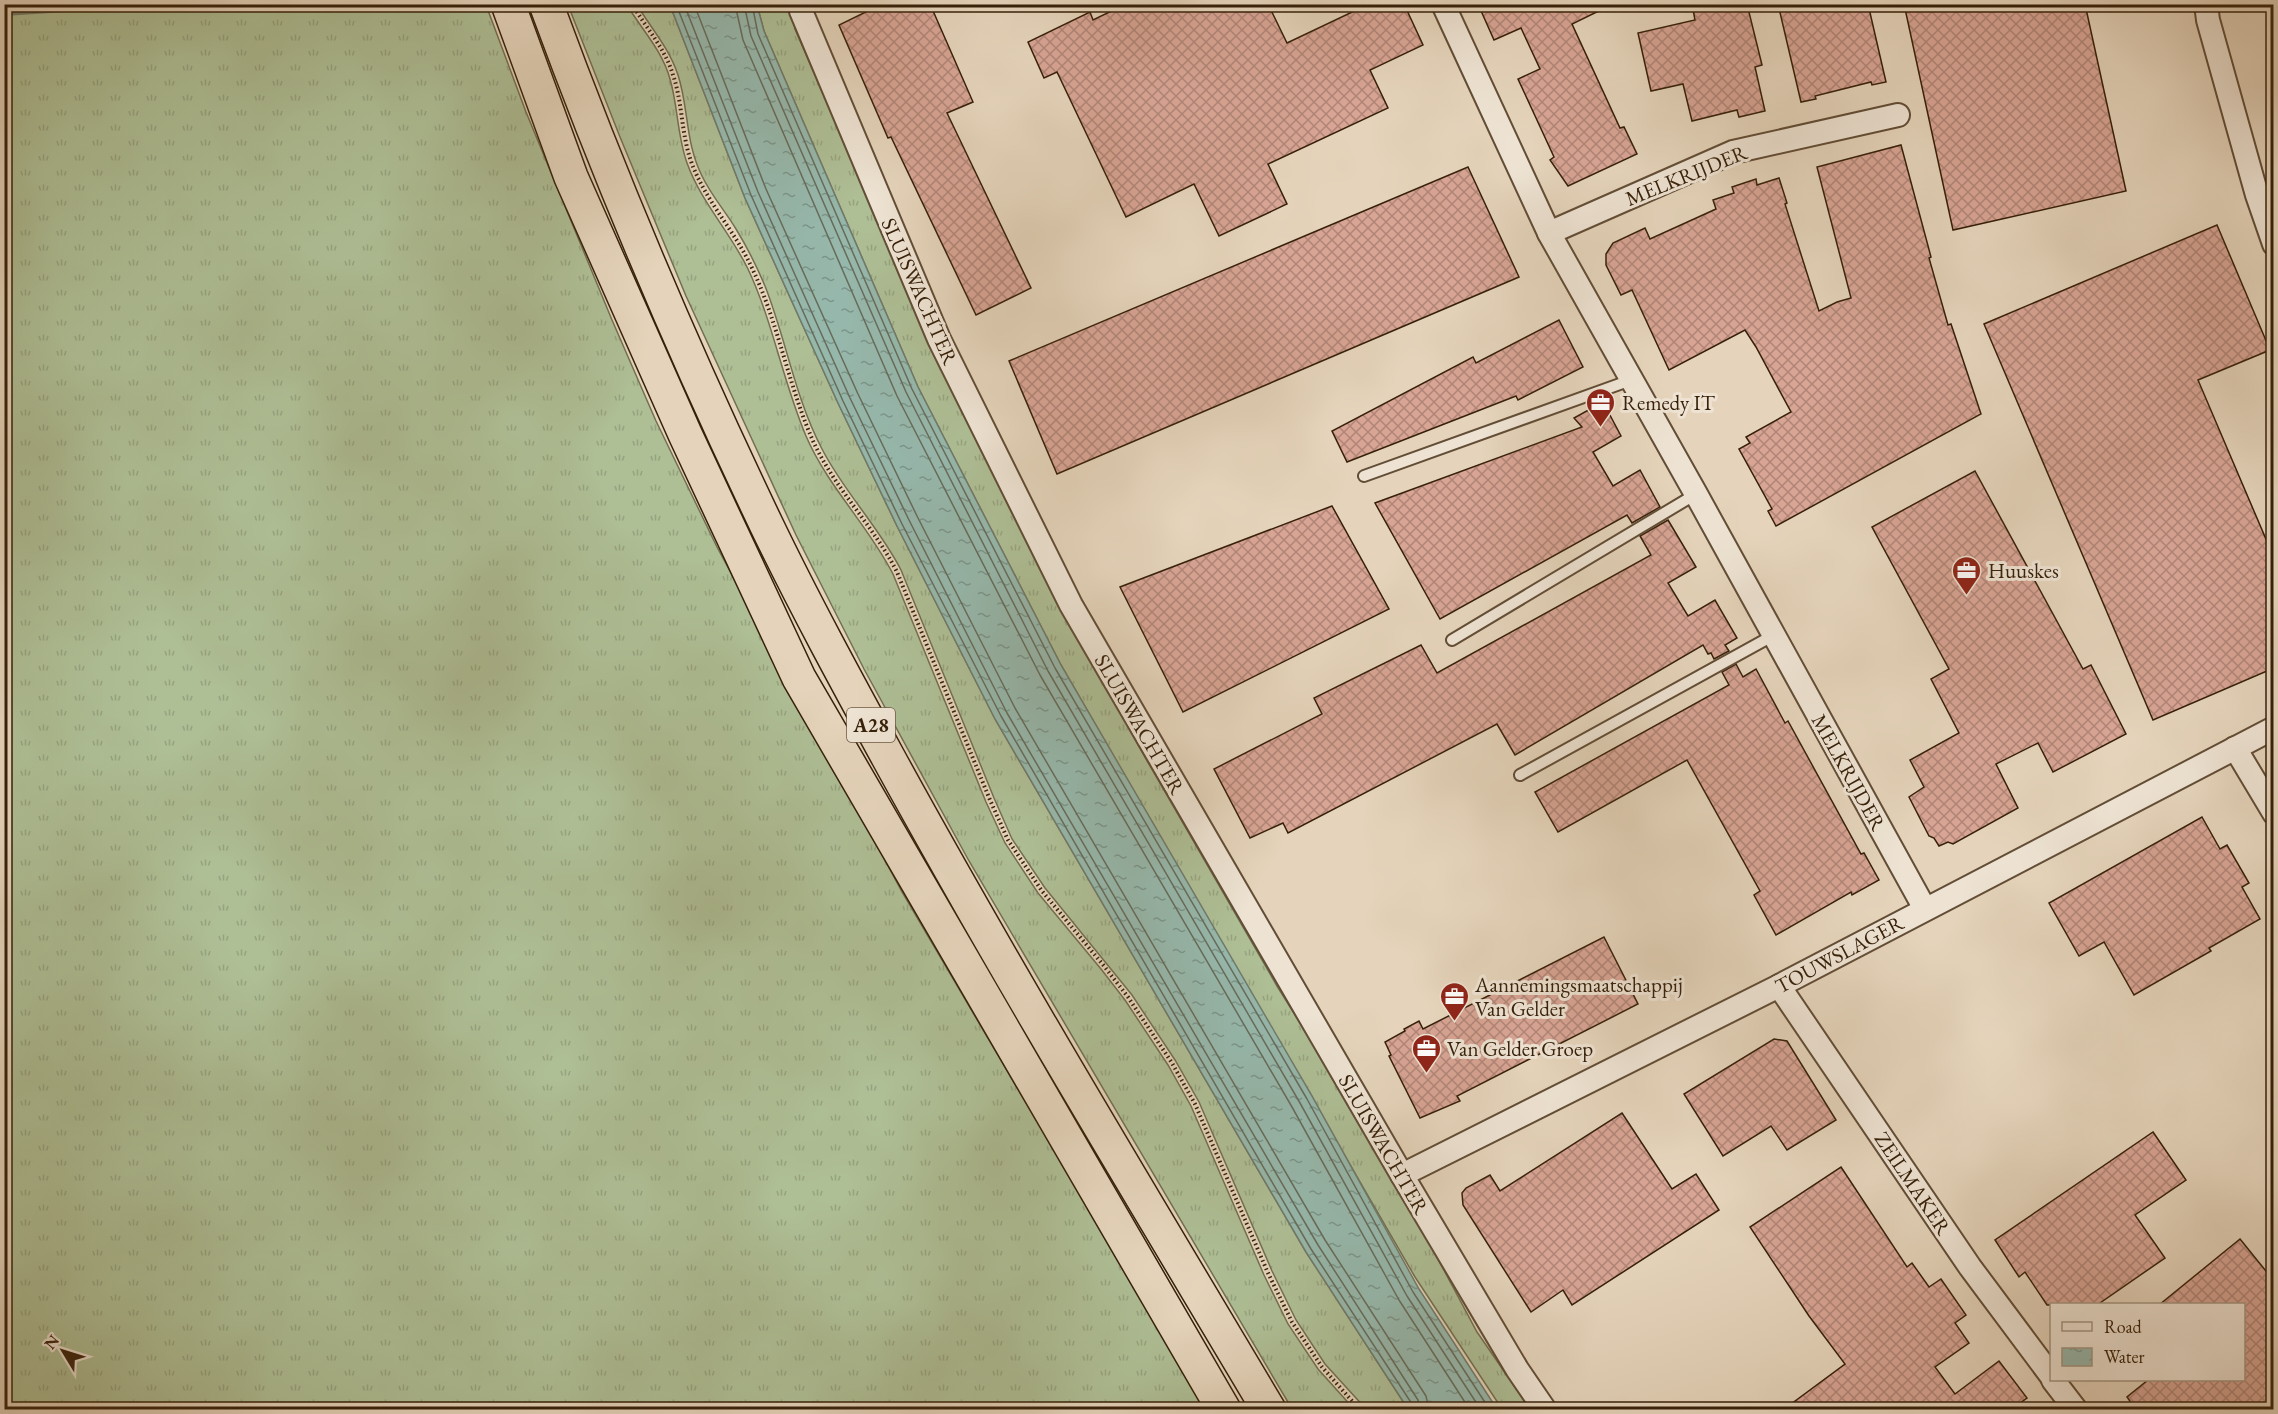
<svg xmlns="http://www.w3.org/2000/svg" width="2278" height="1414" viewBox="0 0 2278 1414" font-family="'EB Garamond',serif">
	<defs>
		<pattern id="grass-tufts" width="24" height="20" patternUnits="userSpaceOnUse" patternTransform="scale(1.5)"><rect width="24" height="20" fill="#aebe95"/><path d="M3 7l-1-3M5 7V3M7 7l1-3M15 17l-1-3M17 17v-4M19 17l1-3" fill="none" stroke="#96a37f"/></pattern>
		<pattern id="water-ripples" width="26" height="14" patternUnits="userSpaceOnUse" patternTransform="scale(1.5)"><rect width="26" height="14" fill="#96b8ac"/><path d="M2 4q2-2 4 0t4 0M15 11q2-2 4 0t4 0" fill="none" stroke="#7b958a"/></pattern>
		<pattern id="building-cross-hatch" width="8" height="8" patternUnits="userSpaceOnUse" patternTransform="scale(1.5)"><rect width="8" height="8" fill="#d8a494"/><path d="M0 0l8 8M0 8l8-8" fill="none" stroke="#b08577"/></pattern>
	</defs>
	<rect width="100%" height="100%" fill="#e5d4bb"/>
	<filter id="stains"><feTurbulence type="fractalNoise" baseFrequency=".00333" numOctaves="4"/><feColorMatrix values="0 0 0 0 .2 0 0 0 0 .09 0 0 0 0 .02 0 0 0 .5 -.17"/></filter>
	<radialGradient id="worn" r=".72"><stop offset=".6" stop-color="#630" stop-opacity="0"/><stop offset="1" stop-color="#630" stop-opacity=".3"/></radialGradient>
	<!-- grass -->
	<g fill="url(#grass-tufts)" stroke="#726f50" stroke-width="1.5">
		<polygon points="129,4 486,5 526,112 612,320 656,421 717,547 902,892 1206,1409 5,1409 4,5 24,5 36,12"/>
		<path d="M568,5h59c15,25 35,45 43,74 8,27 7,56 17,84 14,39 43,69 61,106 25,53 35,113 58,167 22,51 62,89 87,138l93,228 19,41 33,50 63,76 24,31 43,65 23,41 73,169 24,49 30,45 36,40h-62l-323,-548 -105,-192 -68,-134 -110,-239 -66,-159z"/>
		<path d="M637,5h33l75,193 93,205 59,123 98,193 311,533 102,157h-42l-41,-45 -29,-44 -24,-49 -73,-169 -24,-42 -43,-65 -87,-107 -33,-49 -18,-41 -93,-228c-22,-43 -57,-78 -79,-121 -27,-51 -36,-110 -57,-163 -8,-19 -18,-39 -29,-57 -11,-18 -25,-34 -34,-53 -17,-34 -13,-67 -24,-101 -9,-27 -27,-47 -41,-70z"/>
		<polygon points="757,5 791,5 795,29 905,282 1001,486 1138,745 1277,986 1383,1156 1477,1332 1530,1409 1502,1409 1415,1277 1061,665 918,387 764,31"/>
	</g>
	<!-- water -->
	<polygon fill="url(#water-ripples)" stroke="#707b6b" stroke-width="1.5" points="670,5 757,5 764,31 918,387 1061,665 1312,1096 1419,1289 1497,1409 1408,1409 1306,1252 995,719 897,526 838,403 745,198"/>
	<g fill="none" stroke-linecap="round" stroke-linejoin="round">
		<!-- shore -->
		<g stroke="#666c5b" stroke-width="1.5">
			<polyline points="676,4 751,195 843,401 902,524 1001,716 1311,1249 1412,1404 1413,1410"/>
			<polyline points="684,4 758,192 850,398 909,520 1007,713 1318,1245 1418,1400 1420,1410"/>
			<polyline points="694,4 766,189 858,394 917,516 1015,708 1325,1240 1426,1396 1429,1410"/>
			<polyline points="735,4 743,40 897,396 1040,675 1292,1107 1399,1300 1470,1410"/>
			<polyline points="744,4 751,36 906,392 1048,671 1300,1103 1407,1296 1481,1410"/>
			<polyline points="752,4 758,34 912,389 1055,668 1307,1099 1413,1292 1490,1410"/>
		</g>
		<!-- stream -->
		<polyline stroke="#707b6b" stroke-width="6" points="4,13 142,4"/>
	</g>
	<!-- building -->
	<g fill="url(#building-cross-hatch)" stroke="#36200a" stroke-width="1.5">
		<polygon points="882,4 930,4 973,102 947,113 1031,288 976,315 891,137 888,138 839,25"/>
		<polygon points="1126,4 1268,4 1287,43 1369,4 1404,4 1423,45 1370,70 1388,108 1268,164 1287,204 1219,236 1194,184 1126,217 1057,72 1044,78 1028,42 1090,12 1093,20"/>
		<polygon points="1478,4 1613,4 1572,24 1620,128 1624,127 1637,154 1568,186 1550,160 1554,157 1518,79 1540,69 1521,28 1494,40"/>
		<polygon points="1692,4 1747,4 1762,65 1755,67 1765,111 1739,117 1737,110 1692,121 1683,84 1651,91 1638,33 1695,20"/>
		<polygon points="1778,4 1868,4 1886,82 1872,85 1871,82 1815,96 1816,99 1801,102"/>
		<polygon points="1904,4 2085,4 2126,191 1953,230"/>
		<polygon points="1901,145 1931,257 1929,258 1948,325 1951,324 1981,414 1776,526 1768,511 1772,509 1739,449 1750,443 1746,437 1791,412 1756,347 1745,330 1669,370 1632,290 1621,295 1606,265 1606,254 1613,243 1645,228 1650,239 1716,209 1713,200 1734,193 1732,187 1756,179 1757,185 1779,178 1787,203 1785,204 1819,311 1837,302 1851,298 1817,167"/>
		<polygon points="1468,167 1519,277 1057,474 1009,361"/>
		<polygon points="2217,225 2270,350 2198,380 2274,558 2274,668 2153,720 1984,324"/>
		<polygon points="1559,320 1583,367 1518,400 1516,396 1347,462 1332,431 1473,357 1476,363"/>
		<polygon points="1603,402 1621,436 1593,452 1613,486 1640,470 1660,507 1632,523 1627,515 1440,619 1375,503 1582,427 1574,418"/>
		<polygon points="1975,471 2083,669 2091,665 2126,734 2053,772 2038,743 1996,764 2018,808 1953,844 1948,842 1939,846 1934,838 1929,836 1909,797 1924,787 1910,760 1959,733 1931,679 1949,669 1872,527"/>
		<polygon points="1332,506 1389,609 1183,712 1120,587"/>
		<polygon points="1668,520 1696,567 1668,583 1688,616 1715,600 1737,638 1725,645 1729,651 1714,659 1711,653 1708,654 1703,645 1515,755 1497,724 1288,833 1283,823 1250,838 1214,769 1322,714 1314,698 1421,645 1437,673 1651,555 1640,536"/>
		<polygon points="1736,664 1743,677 1756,669 1785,723 1788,721 1861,854 1864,853 1879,880 1852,895 1851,892 1776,935 1754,895 1760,891 1687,760 1558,832 1535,792 1729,685 1722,672"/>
		<polygon points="2202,817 2220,849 2227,845 2249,883 2242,887 2260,919 2209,948 2211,951 2134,995 2104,942 2079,956 2049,903"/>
		<polygon points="1604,937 1638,1004 1457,1096 1460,1101 1420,1118 1389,1056 1391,1055 1385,1042 1405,1031 1404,1029 1419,1021 1423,1029"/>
		<polygon points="1774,1039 1787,1041 1836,1120 1787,1150 1771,1126 1723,1156 1684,1094"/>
		<polygon points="1622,1113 1672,1189 1696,1174 1719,1210 1572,1305 1563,1290 1531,1312 1463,1205 1462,1193 1466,1188 1490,1175 1500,1191"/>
		<polygon points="2153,1132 2186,1180 2135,1215 2165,1258 2097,1305 2047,1305 2025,1272 2019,1277 1995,1240"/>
		<polygon points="1841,1167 1907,1267 1912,1263 1929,1287 1941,1279 1966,1315 1955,1323 1969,1343 1935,1367 1955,1394 1999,1361 2027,1398 2010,1410 1783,1410 1845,1364 1809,1316 1750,1227"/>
		<polygon points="2240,1239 2274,1281 2274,1410 2136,1410 2127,1397 2148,1380 2244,1380 2244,1305 2159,1305"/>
	</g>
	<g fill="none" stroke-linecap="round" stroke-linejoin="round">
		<defs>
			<g id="service">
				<polyline points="1364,476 1631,380"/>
				<polyline points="1452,640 1696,494"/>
				<polyline points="1520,775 1774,635"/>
			</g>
			<g id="minor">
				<polyline points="800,4 801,11 939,339 1071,605 1402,1175 1517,1369 1545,1410"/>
				<polyline points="1443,4 1549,233 1696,494 1925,909"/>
				<polyline points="2206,4 2208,20 2257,195 2274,244"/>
				<polyline points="1549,233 1733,152 1898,115"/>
				<polyline points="2235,748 2274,813"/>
				<polyline points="1779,986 1970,1267 2052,1377"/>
				<polyline points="1402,1175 1779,986 2274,728"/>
				<polyline points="2053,1380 2076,1410"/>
			</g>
			<g id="motorway">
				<polyline points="508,4 571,177 685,434 799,678 1224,1410"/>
				<path d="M546,4c65,177 139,351 220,520 38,79 80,156 122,233 121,221 252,436 381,653"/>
			</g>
		</defs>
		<!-- service casing -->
		<use href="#service" stroke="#624d36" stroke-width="14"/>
		<!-- minor casing -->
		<use href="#minor" stroke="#624d36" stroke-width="26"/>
		<!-- motorway casing -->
		<use href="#motorway" stroke="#36200a" stroke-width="36"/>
		<!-- path -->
		<g stroke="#36200a" stroke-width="4" stroke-dasharray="1.5 3" stroke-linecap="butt">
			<polyline points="188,4 189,10"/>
			<path d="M632,4c14,24 33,44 41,71 10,29 8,60 19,89 14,37 42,66 59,102 26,53 36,113 59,168 21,51 62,89 87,138l93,228 18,40 34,51 62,75 24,31 44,66 23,41 73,169 24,49 30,45 38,43"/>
		</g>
		<!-- service -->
		<use href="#service" stroke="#eee3d3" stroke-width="10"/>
		<!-- minor -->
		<use href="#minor" stroke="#eee3d3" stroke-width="22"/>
		<!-- motorway -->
		<use href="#motorway" stroke="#e5d4bb" stroke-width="33"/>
	</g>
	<!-- icons -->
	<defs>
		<symbol id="office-pin" viewBox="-11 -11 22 30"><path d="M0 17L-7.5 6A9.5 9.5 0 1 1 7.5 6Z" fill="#8f2418" stroke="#eee3d3"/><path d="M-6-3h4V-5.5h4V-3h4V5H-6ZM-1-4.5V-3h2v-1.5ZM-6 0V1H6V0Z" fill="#fff"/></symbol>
	</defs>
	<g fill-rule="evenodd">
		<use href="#office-pin" x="1584" y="386" width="33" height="45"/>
		<use href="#office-pin" x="1950" y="554" width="33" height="45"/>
		<use href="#office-pin" x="1438" y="980" width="33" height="45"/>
		<use href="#office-pin" x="1410" y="1032" width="33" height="45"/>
	</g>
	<g text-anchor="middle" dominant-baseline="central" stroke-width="6" stroke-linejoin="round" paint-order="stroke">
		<!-- shield labels -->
		<rect fill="#eee3d3" stroke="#6d5a46" stroke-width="1.5" x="847" y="708" width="48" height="34" rx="4.5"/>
		<g font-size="20" font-weight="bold" fill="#36200a">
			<text x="871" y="725">A28</text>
		</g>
		<!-- street labels -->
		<g font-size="21" fill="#36200a" stroke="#eee3d3">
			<text transform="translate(1686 175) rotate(-22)">MELKRIJDER</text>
			<text transform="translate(920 291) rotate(66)">SLUISWACHTER</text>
			<text transform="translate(1140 724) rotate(60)">SLUISWACHTER</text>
			<text transform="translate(1849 772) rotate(61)">MELKRIJDER</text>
			<text transform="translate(1839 954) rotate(-28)">TOUWSLAGER</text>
			<text transform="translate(1384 1144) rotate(60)">SLUISWACHTER</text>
			<text transform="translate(1913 1183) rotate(56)">ZEILMAKER</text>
		</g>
		<!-- poi labels -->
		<g font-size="21" fill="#36200a" stroke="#eee3d3" text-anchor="start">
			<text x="1622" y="402">Remedy IT</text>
			<text x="1988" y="570">Huuskes</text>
			<text x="1475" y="984">Aannemingsmaatschappij<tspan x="1475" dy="24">Van Gelder</tspan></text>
			<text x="1447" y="1048">Van Gelder Groep</text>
		</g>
	</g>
	<!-- margin -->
	<rect width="2278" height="1414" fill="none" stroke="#e5d4bb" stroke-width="24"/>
	<rect x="6" y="6" width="2266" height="1402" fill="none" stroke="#36200a" stroke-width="3"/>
	<rect x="12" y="12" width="2254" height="1390" fill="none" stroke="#36200a" stroke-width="1.5"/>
	<!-- legend -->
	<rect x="2050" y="1303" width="195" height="78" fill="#eee3d3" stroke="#a49583" stroke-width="1.5"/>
	<rect x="2062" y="1322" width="30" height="9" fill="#eee3d3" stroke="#a49583" stroke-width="1.5"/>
	<text x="2104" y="1333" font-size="18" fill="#36200a">Road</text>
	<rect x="2062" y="1348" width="30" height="18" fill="url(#water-ripples)" stroke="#a49583" stroke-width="1.5"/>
	<text x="2104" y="1363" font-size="18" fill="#36200a">Water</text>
	<!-- north arrow -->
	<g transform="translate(63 1351) rotate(308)" stroke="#eee3d3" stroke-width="4.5" paint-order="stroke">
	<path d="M0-4.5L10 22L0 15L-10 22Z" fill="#36200a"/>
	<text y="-9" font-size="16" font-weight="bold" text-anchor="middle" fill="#36200a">N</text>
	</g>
	<rect width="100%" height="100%" filter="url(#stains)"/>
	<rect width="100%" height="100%" fill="url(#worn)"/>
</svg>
